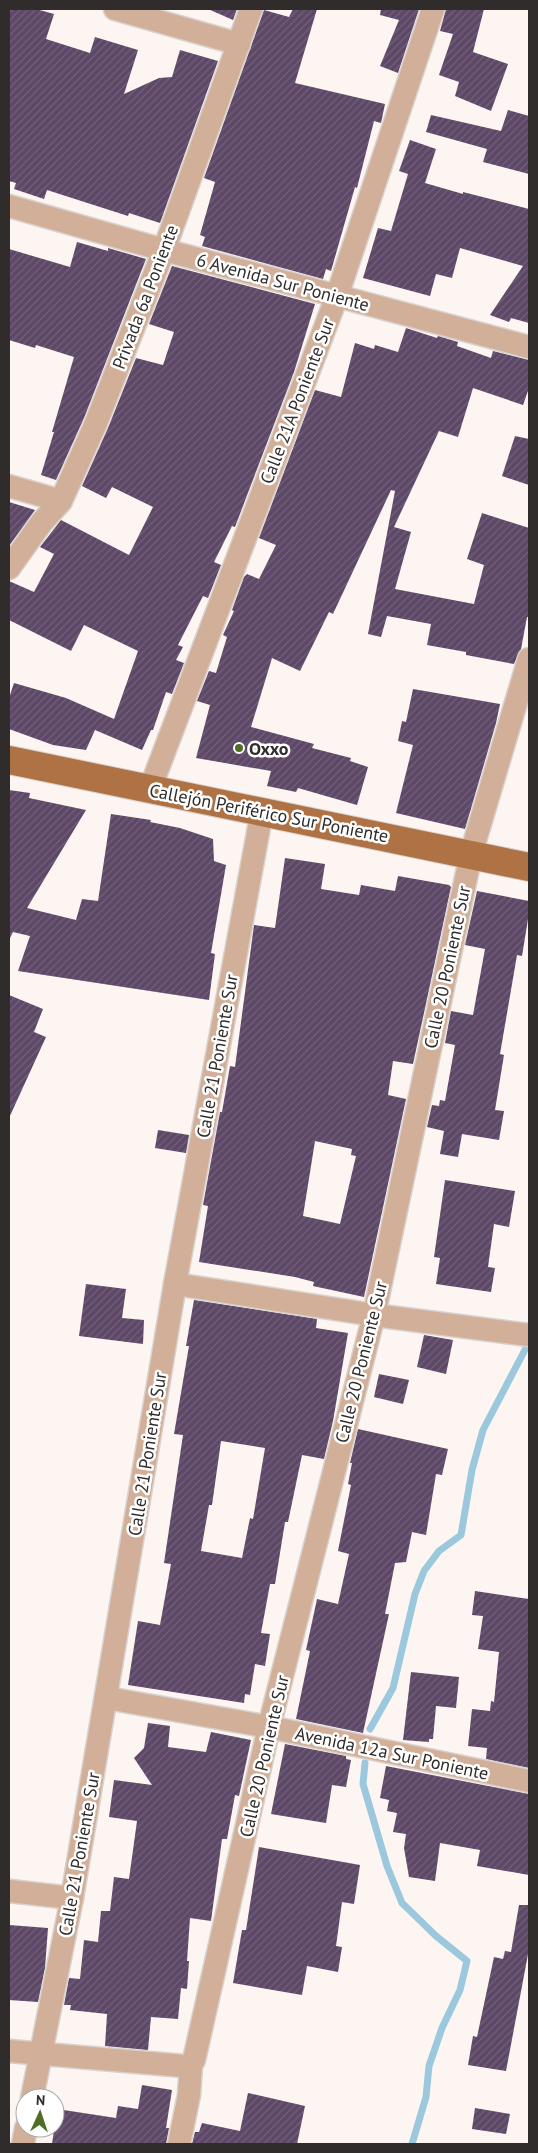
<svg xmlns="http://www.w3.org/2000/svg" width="538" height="2153" viewBox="0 0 538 2153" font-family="'PT Sans',sans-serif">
	<defs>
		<pattern id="building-hatch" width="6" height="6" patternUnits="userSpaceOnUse" patternTransform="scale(1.25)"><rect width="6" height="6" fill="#5e4867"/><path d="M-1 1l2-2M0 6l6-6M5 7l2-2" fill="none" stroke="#726079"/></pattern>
	</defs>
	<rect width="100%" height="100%" fill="#fdf5f1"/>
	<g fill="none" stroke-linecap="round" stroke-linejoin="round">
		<!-- stream -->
		<g stroke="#9cc8dd" stroke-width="7">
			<polyline points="370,1729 393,1688 415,1594 424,1571 439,1551 461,1535 472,1470 483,1430 528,1344"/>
			<polyline points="365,1763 363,1784 387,1866 402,1903 436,1936 467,1961 460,1990 442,2028 429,2066 426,2097 412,2144"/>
		</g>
	</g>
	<!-- building -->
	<g fill="url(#building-hatch)" fill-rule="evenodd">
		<polygon points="9,9 36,9 54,14 46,39 90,53 95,37 138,50 124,94 159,78 172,77 180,50 218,61 160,223 129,213 128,216 47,190 44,199 14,189 16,183 9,181"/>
		<polygon points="208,9 237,9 233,20"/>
		<polygon points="293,9 317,9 295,83 385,104 381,123 374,121 357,188 355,187 331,271 326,269 323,279 202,246 205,237 200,235 215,182 204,178 264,10 289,17"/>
		<polygon points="381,9 419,9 398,73 380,66 399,20 380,15"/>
		<polygon points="446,9 484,9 473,52 508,64 491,111 455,96 459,82 439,75 453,34 440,31"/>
		<polygon points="508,110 529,116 529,174 483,162 487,149 426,132 431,115 501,131"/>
		<polygon points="410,140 436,149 425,183 463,194 463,192 529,209 529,323 511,318 509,322 490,315 523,266 460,248 452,278 436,274 430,296 363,278 378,228 391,231 408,174 399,171"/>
		<polygon points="77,242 108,251 108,248 146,259 84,418 56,480 41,475 54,432 52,432 74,357 36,345 35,348 9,340 9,249 70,267"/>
		<polygon points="172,266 315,304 294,372 235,527 232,526 214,562 221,565 208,598 203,596 178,645 183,647 176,660 184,663 172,694 166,692 153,730 151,730 142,750 95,730 86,750 53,745 9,729 9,698 14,683 66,698 114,719 138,651 84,625 71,651 9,620 9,581 34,592 54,554 40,547 61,520 129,555 153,507 112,487 106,498 82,486 108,428 136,358 163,365 174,332 149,324"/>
		<polygon points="406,328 437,338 438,336 458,342 457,346 491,358 493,351 529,360 529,388 523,405 473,388 458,437 439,431 394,527 411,532 395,589 474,604 484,565 467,559 482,513 529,528 529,617 527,617 521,649 514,664 466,655 466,652 427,645 431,624 387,616 381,637 368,634 395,491 391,490 333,614 329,612 300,671 272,658 251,727 314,744 312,748 351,758 350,761 368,767 357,805 298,788 296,792 267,786 271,771 196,758 210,705 197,701 209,671 216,673 227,637 223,635 234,611 232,610 244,577 247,574 259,579 276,545 259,538 315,390 341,397 355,343 374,349 375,345 398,352"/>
		<polygon points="515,436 529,439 529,485 502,476"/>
		<polygon points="9,502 35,510 9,546"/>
		<polygon points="413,689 500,704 496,723 465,829 396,813 413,745 398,741 402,721 406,722"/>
		<polygon points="9,790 30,793 29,798 86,810 27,908 76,920 82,899 98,901 111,814 151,820 150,822 180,828 213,839 214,861 226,865 211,953 215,954 209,1000 18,971 30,936 13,932 9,940"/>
		<path d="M285,858l40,6 -4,25 38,6 2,-10 34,6 3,-15 51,9 2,2 -38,177 -20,-3 -5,34 18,4 -42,198 -51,-11 1,-4 -19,-5 -96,-15 9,-56 -5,-1 17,-93h2l8,-46 5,1 19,-142 21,3zM315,1141l37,8 -1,6 5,1 -16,68 -37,-8z"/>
		<polygon points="477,891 529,901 529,913 522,956 517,955 500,1054 504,1055 495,1110 504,1111 499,1140 462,1134 458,1157 440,1154 444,1131 427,1127 432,1105 439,1106 440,1100 445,1101 455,1045 445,1043 451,1011 473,1015 485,949 465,945"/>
		<polygon points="9,995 43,1009 34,1032 46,1037 9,1118"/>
		<polygon points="158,1130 189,1135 186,1153 155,1148"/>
		<polygon points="445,1180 515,1191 509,1227 494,1224 488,1267 495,1268 491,1292 436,1284 440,1258 434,1257"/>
		<polygon points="86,1284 126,1289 122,1318 144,1320 143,1344 79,1336"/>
		<path d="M194,1300l123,19 -1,9 32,5 -15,88 -9,38 -22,-4 -14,67h-3l-10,62h-5l-9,49 9,1 -5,32 -10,-2 -5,31 -5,-1 -1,9 -116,-18 10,-64 22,4 11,-61 -7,-1 19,-128 -9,-1 15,-88h-3zM221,1441l44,7 -12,71 -3,-1 -8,40 -41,-7 8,-46h3z"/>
		<polygon points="424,1335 453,1340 446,1374 417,1367"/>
		<polygon points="379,1374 409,1380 403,1404 374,1397"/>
		<polygon points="358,1429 448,1449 442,1475 436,1474 426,1535 412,1532 406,1562 395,1563 385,1614 389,1614 363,1733 296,1719 310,1651 306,1650 317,1599 338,1604 349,1554 338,1551 351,1485 348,1484 352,1463 350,1463"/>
		<polygon points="475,1591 529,1599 529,1768 486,1759 487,1748 468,1746 472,1709 490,1711 491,1701 494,1702 499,1652 478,1649 483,1616 472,1615"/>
		<polygon points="411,1672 459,1677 456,1708 436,1706 433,1739 429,1739 429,1742 403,1740"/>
		<polygon points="148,1723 170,1726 168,1747 206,1752 211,1732 251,1740 239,1796 235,1795 227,1839 222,1839 211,1921 190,1918 187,1961 189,1961 187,1989 181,1988 178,2019 151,2017 148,2050 105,2046 107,2014 70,2010 71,2005 64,2005 69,1978 80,1979 84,1940 98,1942 101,1911 110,1911 114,1877 129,1879 137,1821 109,1817 114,1780 152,1785 134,1758 144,1748"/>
		<polygon points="285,1744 346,1756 346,1759 351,1760 346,1787 332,1785 326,1823 271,1814"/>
		<polygon points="386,1766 529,1794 529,1875 477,1866 480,1850 440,1843 435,1881 409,1877 404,1848 406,1834 393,1832 397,1813 387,1811 389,1800 380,1798"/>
		<polygon points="259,1847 360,1865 354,1904 342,1902 336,1946 342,1947 338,1972 307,1966 302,1995 233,1983 242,1930 246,1930"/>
		<polygon points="519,1905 529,1905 529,1949 506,2071 468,2065 473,2036 477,2037 494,1957 503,1959 505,1951 511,1952"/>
		<polygon points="9,1925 48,1928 45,1968 38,2002 9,2000"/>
		<polygon points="142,2085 172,2090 166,2128 169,2128 166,2144 52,2144 57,2109 116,2118 118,2106 138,2109"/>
		<polygon points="248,2093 305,2106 297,2144 192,2144 195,2132 199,2132 202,2123 240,2131"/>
		<polygon points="475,2108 510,2114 506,2134 472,2129"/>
	</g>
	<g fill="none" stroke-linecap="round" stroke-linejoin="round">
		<defs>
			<g id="minor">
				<polyline points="115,9 239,44"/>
				<polyline points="9,206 164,250 529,347"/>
				<polyline points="9,486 61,501"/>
				<polyline points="9,568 42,522 61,501 96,423 164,250 251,9"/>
				<polyline points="150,789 337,296 433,9"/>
				<polyline points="175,1284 374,1315 529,1335"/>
				<polyline points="107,1698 269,1727 529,1781"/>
				<polyline points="9,1891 72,1898"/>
				<polyline points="9,2051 184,2066 191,2065"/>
				<polyline points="32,2098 72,1898 175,1284 262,811"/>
				<polyline points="23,2144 26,2128"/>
				<polyline points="179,2144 189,2095 191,2065 194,2060 269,1727 374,1315 471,854 529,659"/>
			</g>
			<polyline id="major" points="9,760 529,867"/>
		</defs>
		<!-- minor casing -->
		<use href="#minor" stroke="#d8d1cd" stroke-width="25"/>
		<!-- major casing -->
		<use href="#major" stroke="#d8d1cd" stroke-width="30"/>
		<!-- minor -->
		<use href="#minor" stroke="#d2af98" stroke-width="22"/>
		<!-- major -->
		<use href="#major" stroke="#ae7244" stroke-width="28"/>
	</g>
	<!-- markers -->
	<circle fill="#4e6e24" stroke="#fff" stroke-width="2" cx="239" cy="748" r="5"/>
	<g text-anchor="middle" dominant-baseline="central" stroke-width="5" stroke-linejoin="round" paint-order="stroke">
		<!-- street labels -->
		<g font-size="18" fill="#2f2c2b" stroke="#fff">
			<text transform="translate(283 282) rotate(15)">6 Avenida Sur Poniente</text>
			<text transform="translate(145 297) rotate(-69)">Privada 6a Poniente</text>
			<text transform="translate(297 401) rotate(-69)">Calle 21A Poniente Sur</text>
			<text transform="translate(269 813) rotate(11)">Callejón Periférico Sur Poniente</text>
			<text transform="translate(447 967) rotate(-78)">Calle 20 Poniente Sur</text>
			<text transform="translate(217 1056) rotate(-80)">Calle 21 Poniente Sur</text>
			<text transform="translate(361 1362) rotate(-76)">Calle 20 Poniente Sur</text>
			<text transform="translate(147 1454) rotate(-81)">Calle 21 Poniente Sur</text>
			<text transform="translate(392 1753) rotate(12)">Avenida 12a Sur Poniente</text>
			<text transform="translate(264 1756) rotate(-77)">Calle 20 Poniente Sur</text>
			<text transform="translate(79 1854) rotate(-80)">Calle 21 Poniente Sur</text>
		</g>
		<!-- poi labels -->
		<g font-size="18" font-weight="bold" fill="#2f2c2b" stroke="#fff" text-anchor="start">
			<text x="249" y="748">Oxxo</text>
		</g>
	</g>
	<!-- border -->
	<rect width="538" height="2153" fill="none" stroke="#2f2c2b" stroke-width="20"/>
	<!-- north arrow -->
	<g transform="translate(40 2113) rotate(3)"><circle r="24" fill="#ffffff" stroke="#acabaa"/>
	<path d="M0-4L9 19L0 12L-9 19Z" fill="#4e6e24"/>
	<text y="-8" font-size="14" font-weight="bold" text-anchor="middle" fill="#2f2c2b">N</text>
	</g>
</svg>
